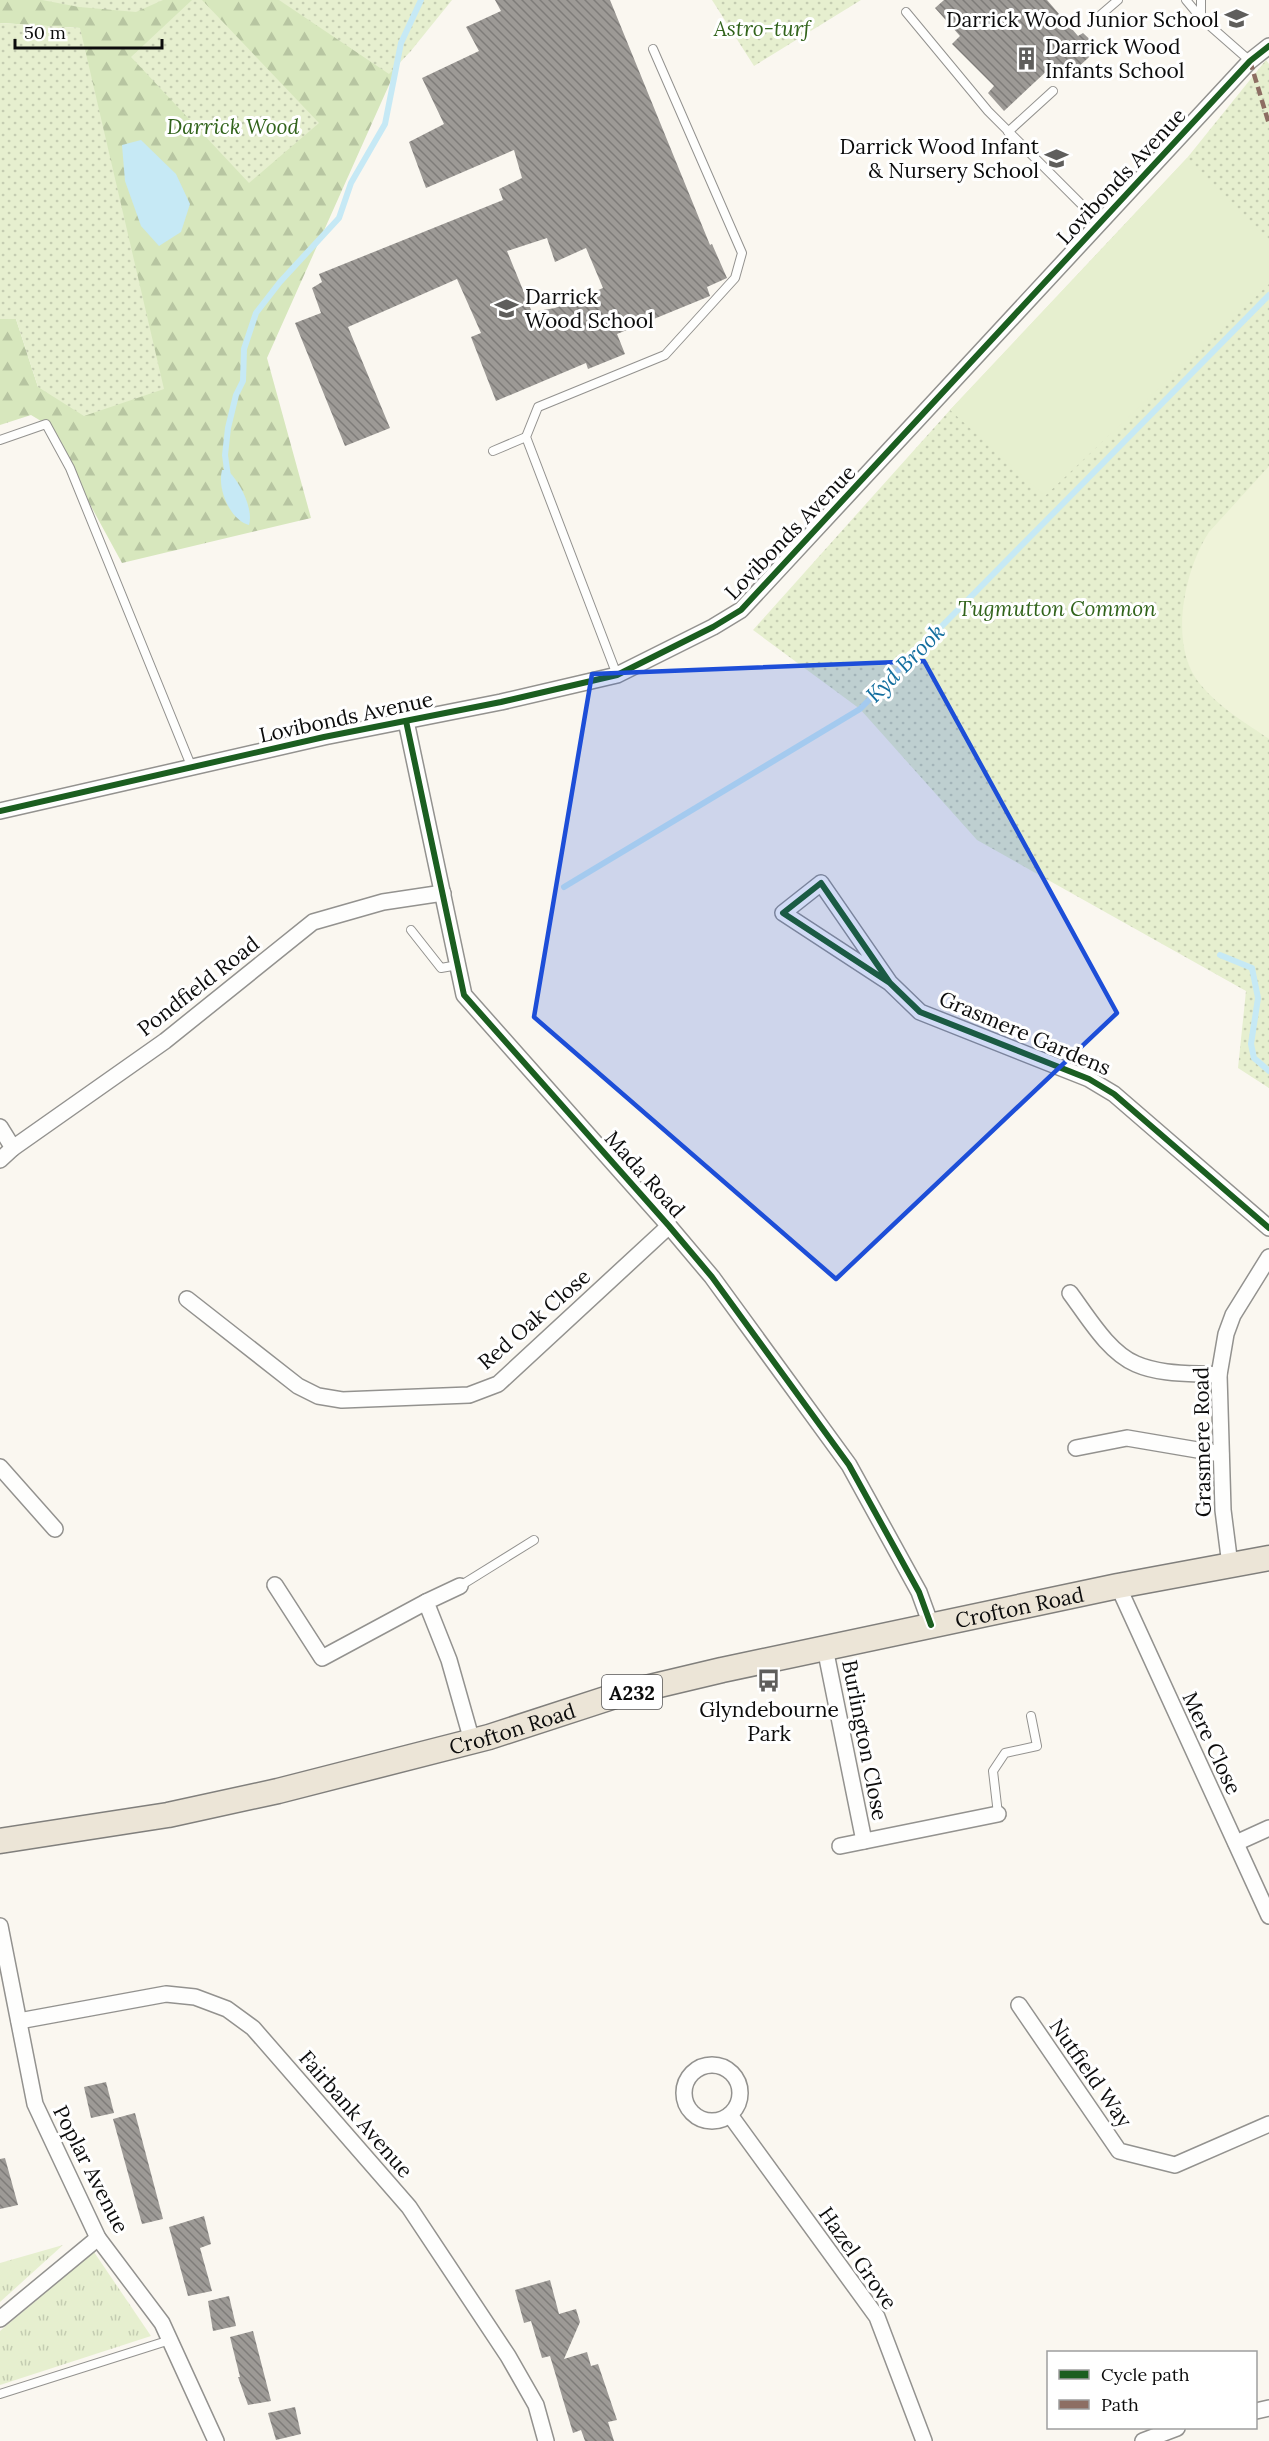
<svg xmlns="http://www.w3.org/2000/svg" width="1269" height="2441" viewBox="0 0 1269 2441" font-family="Lora,serif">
	<defs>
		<pattern id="grass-tufts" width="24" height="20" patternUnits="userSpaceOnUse" patternTransform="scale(1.5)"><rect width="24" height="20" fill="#e6efcf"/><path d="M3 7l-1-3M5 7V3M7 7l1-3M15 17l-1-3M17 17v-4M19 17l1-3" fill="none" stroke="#c4ccb1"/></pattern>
		<pattern id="forest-firs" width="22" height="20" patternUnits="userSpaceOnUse" patternTransform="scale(1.5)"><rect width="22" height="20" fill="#d7e7bd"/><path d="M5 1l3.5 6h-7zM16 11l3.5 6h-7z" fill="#b7c5a1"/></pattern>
		<pattern id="park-dots" width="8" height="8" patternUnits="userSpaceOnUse" patternTransform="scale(1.5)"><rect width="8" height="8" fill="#e6efcf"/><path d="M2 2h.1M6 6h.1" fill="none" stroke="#c4ccb1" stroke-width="1.8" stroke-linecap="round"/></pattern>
		<pattern id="building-back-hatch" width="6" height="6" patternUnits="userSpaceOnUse" patternTransform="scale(1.5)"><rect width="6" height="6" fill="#9d9a96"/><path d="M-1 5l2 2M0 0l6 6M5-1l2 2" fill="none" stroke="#7e7c79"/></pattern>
	</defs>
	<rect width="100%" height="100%" fill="#faf7f0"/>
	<!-- grass -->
	<g fill="url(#grass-tufts)">
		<polygon points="63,2245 0,2302 0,2263"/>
		<polygon points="94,2252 151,2336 0,2385 0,2331"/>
	</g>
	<!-- forest -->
	<polygon fill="url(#forest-firs)" points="0,0 427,0 267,358 311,518 122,563 46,424 31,415 0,425 0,319 16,319 38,387 80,28 0,23"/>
	<!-- park -->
	<g fill="url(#park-dots)">
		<polygon points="42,0 163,0 136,12 79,7"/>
		<polygon points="192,0 202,0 319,123 249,183 131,57"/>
		<polygon points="279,0 452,0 410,52 389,74"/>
		<polygon points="712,0 861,0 754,66"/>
		<polygon points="0,23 80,28 164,389 84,416 38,387 16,319 0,319"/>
		<polygon points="1266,60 1269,64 1269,1088 1238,1068 1246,991 977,840 860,709 753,630 950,410 1187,158"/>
	</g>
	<!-- garden -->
	<polygon fill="#e6efcf" points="1187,158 1269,242 1269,284 1045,496 950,410"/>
	<!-- pitch -->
	<path fill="#eff3d9" d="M1269,466v273c-23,-16 -51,-32 -69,-55 -32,-38 -16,-114 9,-152z"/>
	<!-- water -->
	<g fill="#c6e9f5">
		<polygon points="141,140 176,174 190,204 181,232 159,246 141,226 125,181 122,145"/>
		<path d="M222,470h5c12,10 27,39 22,55 -19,-5 -32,-36 -27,-55z"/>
	</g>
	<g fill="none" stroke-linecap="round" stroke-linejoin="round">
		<!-- stream -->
		<g stroke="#c6e9f5" stroke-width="6">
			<polyline points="228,477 225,455 228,428 236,395 243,381 244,349 256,313 280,282 339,218 351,183 385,124 401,43 421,0"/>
			<polyline points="564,887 860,709 1269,295"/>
			<polyline points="1220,955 1252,968 1258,998 1251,1044 1254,1058 1269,1071"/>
		</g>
	</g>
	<!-- building -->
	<g fill="url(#building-back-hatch)" fill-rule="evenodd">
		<path d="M495,0h115l100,245 2,-1 15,34 -20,9 3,9 -93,38 8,20 -37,15 -2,-6 -90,38 -25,-64 10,-4 -24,-54 -109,48 42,101 -45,18 -50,-123 26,-10 -9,-25 10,-6 -3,-8 184,-74 -4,-11 23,-11 -8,-28 -88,38 -17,-46 35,-18 -22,-46 57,-27 -13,-24 35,-16zM547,238l8,24 31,-14 17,40 -48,20 -23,4 -25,-61z"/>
		<polygon points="944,0 1047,0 1078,36 1083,33 1099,48 1063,81 1051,67 1004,111 988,93 994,86 952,44 960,36 935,8"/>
		<polygon points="106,2082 114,2113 91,2118 84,2087"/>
		<polygon points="135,2113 163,2219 142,2224 113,2119"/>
		<polygon points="5,2158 18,2205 0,2209 0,2159"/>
		<polygon points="204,2216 211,2244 200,2248 212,2291 188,2296 169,2227"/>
		<polygon points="550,2280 559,2314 576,2309 580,2322 564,2359 587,2352 591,2366 598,2364 617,2420 608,2422 614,2441 585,2441 581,2430 573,2433 550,2356 542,2358 531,2321 524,2323 515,2290"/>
		<polygon points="229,2296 236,2326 213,2331 208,2301"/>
		<polygon points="253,2331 271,2401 248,2405 238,2377 240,2377 230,2337"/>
		<polygon points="295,2407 301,2434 276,2440 268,2413"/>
	</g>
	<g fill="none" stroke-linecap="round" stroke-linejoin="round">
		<defs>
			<g id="lane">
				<polyline points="1186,0 1201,18 1250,61"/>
				<polyline points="1201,0 1201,18"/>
				<polyline points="906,12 988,111 1100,223"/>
				<polyline points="1097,18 1118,0"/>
				<polyline points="1008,132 1053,91"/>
				<polyline points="0,440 46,424 70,468 192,768"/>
				<polyline points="493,451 526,437"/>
				<polyline points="617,675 526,437 538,407 665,355 735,278 742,253 653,49"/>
				<polyline points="411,930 441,968 458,965"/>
				<polyline points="460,1586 534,1540"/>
				<polyline points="998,1814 993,1771 1005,1753 1037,1746 1031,1716"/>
				<polyline points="0,2394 170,2340"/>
			</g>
			<g id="street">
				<polyline points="406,721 464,995 669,1226 712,1277 849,1465 919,1592 931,1625"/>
				<polyline points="0,811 324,737 501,702 617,675 713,627 741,610 1250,61 1269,46"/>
				<polyline points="890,983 821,883 783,913 890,983 920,1012 1089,1079 1114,1094 1269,1228"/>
				<polyline points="0,1127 13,1148"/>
				<polyline points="0,1160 13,1148 165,1041 313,922 383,902 443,893"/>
				<path d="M1070,1293c18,24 38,59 66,71 25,11 56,9 83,11"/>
				<polyline points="187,1299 298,1386 318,1396 342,1400 469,1395 498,1384 669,1226"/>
				<polyline points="1076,1448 1127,1438 1221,1454"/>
				<polyline points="0,1467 55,1529"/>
				<polyline points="1230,1565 1223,1510 1219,1375 1226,1334 1233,1315 1269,1257"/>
				<polyline points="275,1585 322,1658 426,1602"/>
				<polyline points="460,1586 426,1602 449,1660 472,1741"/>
				<polyline points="1118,1586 1269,1916"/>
				<polyline points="825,1648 864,1841"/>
				<polyline points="1236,1843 1269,1828"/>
				<polyline points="840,1846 998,1814"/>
				<polyline points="0,1926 35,2104 98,2238 162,2323 216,2441"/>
				<polyline points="1019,2005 1119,2151 1175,2165 1269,2124"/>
				<polyline points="19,2021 166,1994 195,1997 227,2009 253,2028 409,2207 508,2356 536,2405 546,2441"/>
				<circle cx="712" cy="2093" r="28"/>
				<polyline points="730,2115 877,2317 924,2441"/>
				<polyline points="0,2319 98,2238"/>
				<polyline points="1256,2411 1269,2408"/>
				<polyline points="1143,2441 1177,2428"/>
			</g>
			<g id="primary">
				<path id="s1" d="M0,1841l168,-26 110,-24 211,-54 132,-43 101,-24 396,-84 151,-28"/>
			</g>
		</defs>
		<!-- lane casing -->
		<use href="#lane" stroke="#93928f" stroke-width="10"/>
		<!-- street casing -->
		<use href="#street" stroke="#93928f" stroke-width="18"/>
		<!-- primary casing -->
		<use href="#primary" stroke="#807f7c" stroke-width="27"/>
		<!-- lane -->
		<use href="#lane" stroke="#fefefd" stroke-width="8"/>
		<!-- street -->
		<use href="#street" stroke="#fefefd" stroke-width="15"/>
		<!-- primary -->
		<use href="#primary" stroke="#ece5d7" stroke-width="24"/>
		<!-- quiet -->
		<polyline stroke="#8d6e63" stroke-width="4.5" stroke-dasharray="9 4.5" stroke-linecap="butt" points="1250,61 1269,124"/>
		<defs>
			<g id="cycleway">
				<polyline points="406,721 464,995 669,1226 712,1277 849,1465 919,1592 931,1625"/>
				<polyline points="0,811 324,737 501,702 617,675 713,627 741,610 1250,61 1269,46"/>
				<polyline points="890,983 821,883 783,913 890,983 920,1012 1089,1079 1114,1094 1269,1228"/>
			</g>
		</defs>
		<!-- cycleway casing -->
		<use href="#cycleway" stroke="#fff" stroke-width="10"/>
		<!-- cycleway -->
		<use href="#cycleway" stroke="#1b5e20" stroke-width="6"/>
	</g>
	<!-- marked area -->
	<path fill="#1d4ed8" fill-opacity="0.2" stroke="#1d4ed8" stroke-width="4.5" stroke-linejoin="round" d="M924,661l193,352 -281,266 -302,-262 58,-343z"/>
	<!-- icons -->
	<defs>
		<symbol id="school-bare" viewBox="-9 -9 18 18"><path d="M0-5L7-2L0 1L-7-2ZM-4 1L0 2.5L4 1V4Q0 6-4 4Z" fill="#5f5e5c" stroke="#fff" stroke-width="2.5" paint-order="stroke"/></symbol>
		<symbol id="building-bare" viewBox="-9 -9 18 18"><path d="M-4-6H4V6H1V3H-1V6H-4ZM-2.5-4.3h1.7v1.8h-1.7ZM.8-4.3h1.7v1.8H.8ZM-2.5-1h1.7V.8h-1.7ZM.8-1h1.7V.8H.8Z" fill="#5f5e5c" stroke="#fff" stroke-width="2.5" paint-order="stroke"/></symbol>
		<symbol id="bus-bare" viewBox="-9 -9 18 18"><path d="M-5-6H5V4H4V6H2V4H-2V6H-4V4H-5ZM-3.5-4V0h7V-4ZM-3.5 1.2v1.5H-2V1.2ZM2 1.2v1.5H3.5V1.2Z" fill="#5f5e5c" stroke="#fff" stroke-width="2.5" paint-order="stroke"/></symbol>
	</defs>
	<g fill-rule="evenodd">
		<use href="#school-bare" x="1220" y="2" width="33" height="33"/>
		<use href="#building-bare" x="1010" y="42" width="33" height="33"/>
		<use href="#school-bare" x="1040" y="142" width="33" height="33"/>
		<use href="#school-bare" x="490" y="292" width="33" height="33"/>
		<use href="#bus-bare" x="752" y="1664" width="33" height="33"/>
	</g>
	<g text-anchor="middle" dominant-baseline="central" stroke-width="6" stroke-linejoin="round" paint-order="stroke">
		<!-- shield labels -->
		<rect fill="#fff" stroke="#555" stroke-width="1.5" x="602" y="1675" width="60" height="34" rx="4.5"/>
		<g font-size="20" font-weight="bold" fill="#0c0c0c">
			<text x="632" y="1692">A232</text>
		</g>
		<!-- poi labels -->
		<g font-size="21" fill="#0c0c0c" stroke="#fff" text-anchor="end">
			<text x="1219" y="19">Darrick Wood Junior School</text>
			<text x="1045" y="46" text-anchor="start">Darrick Wood<tspan x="1045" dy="24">Infants School</tspan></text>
			<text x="1039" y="146">Darrick Wood Infant<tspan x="1039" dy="24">&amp; Nursery School</tspan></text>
			<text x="525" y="296" text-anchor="start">Darrick<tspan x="525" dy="24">Wood School</tspan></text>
			<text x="769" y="1709" text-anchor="middle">Glyndebourne<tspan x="769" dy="24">Park</tspan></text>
		</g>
		<!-- park labels -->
		<g font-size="21" font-style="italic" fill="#32641c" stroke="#fff">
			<text x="762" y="28">Astro-turf</text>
			<text x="233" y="126">Darrick Wood</text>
			<text x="1057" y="608">Tugmutton Common</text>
		</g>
		<!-- street labels -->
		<g font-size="21" fill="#0c0c0c" stroke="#fff">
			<text transform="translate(1121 176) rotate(-47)">Lovibonds Avenue</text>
			<text transform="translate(790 532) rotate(-46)">Lovibonds Avenue</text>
			<text transform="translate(346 717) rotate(-12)">Lovibonds Avenue</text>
			<text transform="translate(198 986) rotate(-38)">Pondfield Road</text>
			<text transform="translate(1025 1033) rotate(23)">Grasmere Gardens</text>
			<text transform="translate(645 1174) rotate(48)">Mada Road</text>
			<text transform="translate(534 1319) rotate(-41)">Red Oak Close</text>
			<text transform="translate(1202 1442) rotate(-91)">Grasmere Road</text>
			<text stroke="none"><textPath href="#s1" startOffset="1047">Crofton Road</textPath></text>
			<text stroke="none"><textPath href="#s1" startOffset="525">Crofton Road</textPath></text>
			<text transform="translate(865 1740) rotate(79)">Burlington Close</text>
			<text transform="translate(1212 1743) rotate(65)">Mere Close</text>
			<text transform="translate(1091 2073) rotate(55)">Nutfield Way</text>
			<text transform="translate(356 2114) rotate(49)">Fairbank Avenue</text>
			<text transform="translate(91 2169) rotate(63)">Poplar Avenue</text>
			<text transform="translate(858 2258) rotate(55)">Hazel Grove</text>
		</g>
		<!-- water labels -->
		<g font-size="22" font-style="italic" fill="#146f9f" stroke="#fff">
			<text transform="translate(905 663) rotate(-45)">Kyd Brook</text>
		</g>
	</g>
	<!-- legend -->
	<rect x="1047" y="2351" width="210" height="78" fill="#ffffff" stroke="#9e9e9e" stroke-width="1.5"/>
	<rect x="1059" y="2370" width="30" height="9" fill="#1b5e20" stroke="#9e9e9e" stroke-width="1.5"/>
	<text x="1101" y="2381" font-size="18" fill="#0c0c0c">Cycle path</text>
	<rect x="1059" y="2400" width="30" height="9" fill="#8d6e63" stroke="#9e9e9e" stroke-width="1.5"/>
	<text x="1101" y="2411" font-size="18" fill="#0c0c0c">Path</text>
	<!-- scale -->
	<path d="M15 39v9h147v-9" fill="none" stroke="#0c0c0c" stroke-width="3"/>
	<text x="24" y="39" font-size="18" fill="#0c0c0c" stroke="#ffffff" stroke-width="4.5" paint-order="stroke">50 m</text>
</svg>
